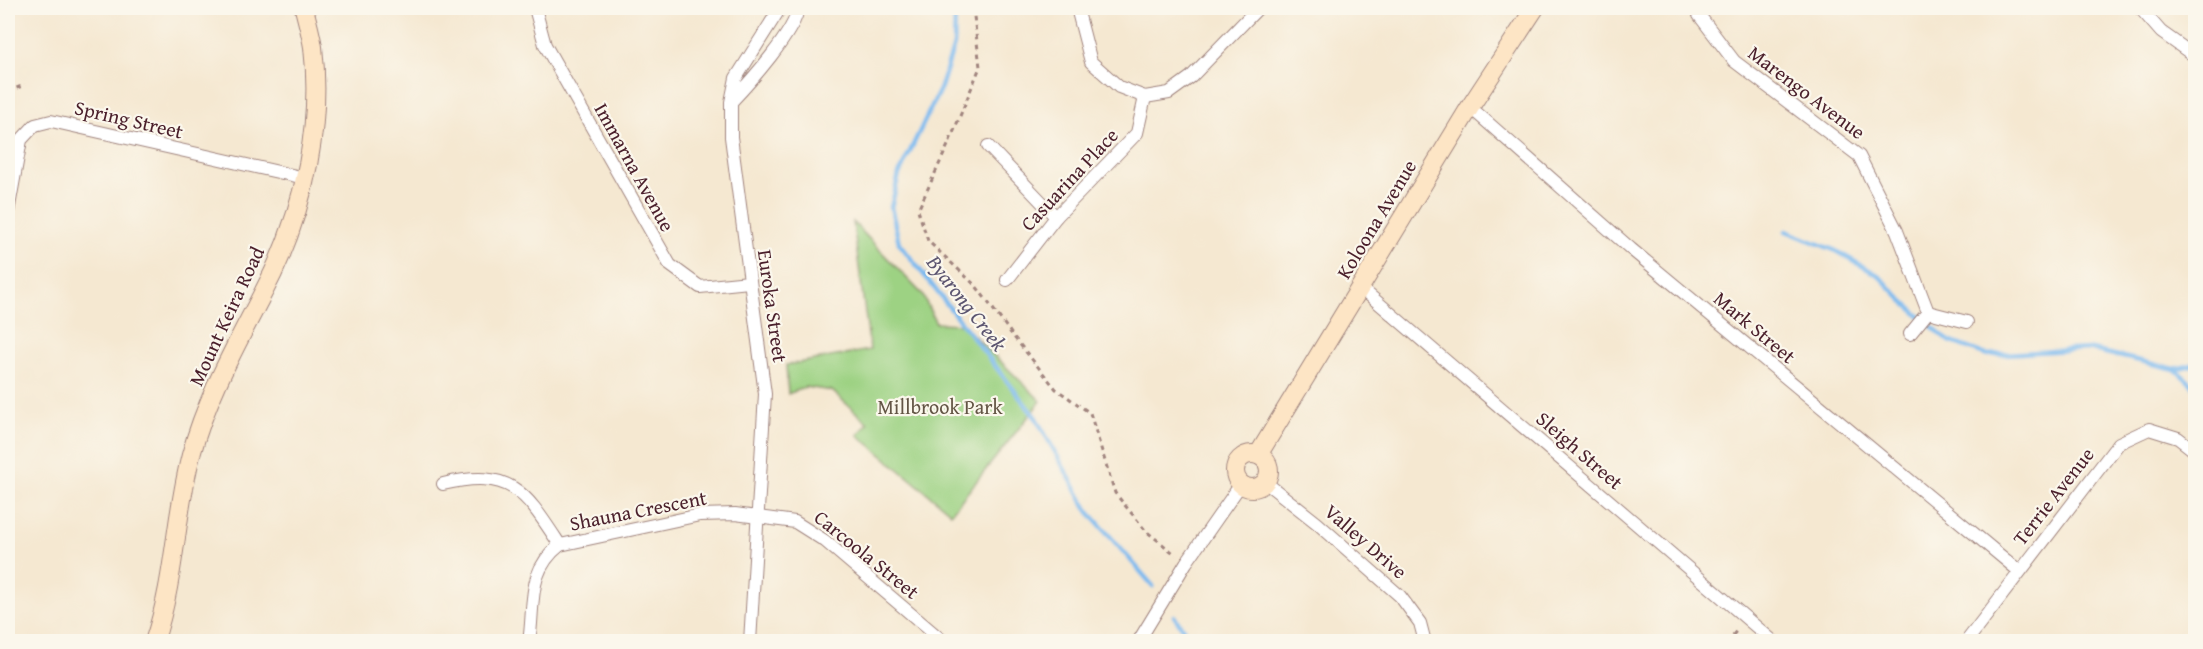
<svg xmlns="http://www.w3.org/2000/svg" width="2203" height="649" viewBox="0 0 2203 649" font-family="'Gentium Book Plus',serif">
	<rect width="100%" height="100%" fill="#fbf7ec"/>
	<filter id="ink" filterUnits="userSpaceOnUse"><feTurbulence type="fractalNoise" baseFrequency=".0167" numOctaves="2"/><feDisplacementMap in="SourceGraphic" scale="12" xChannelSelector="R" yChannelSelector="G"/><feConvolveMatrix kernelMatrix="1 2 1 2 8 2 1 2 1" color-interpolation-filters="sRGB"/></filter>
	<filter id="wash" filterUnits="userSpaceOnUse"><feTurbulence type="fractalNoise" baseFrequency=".008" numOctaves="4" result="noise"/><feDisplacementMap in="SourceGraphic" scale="24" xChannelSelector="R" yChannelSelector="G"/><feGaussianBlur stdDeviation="1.35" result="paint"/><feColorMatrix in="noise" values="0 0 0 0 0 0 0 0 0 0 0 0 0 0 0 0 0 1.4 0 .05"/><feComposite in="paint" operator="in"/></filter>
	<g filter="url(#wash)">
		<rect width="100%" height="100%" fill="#f5e8d1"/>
		<!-- green -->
		<polygon fill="#9dd283" stroke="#747857" stroke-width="1.5" points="853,222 922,294 936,323 962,324 1041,401 951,513 858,435 868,423 832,391 806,387 788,394 786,365 870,350"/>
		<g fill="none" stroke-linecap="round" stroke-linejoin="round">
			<!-- stream -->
			<g stroke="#7cbaef" stroke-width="4.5">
				<polyline points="955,8 954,45 941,87 899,174 891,207 899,243 1036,418 1088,511 1153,586"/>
				<polyline points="1786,231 1834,250 1878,275 1907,305 1949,341 1987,355 2088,349 2175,369 2196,388"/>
				<polyline points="2175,369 2196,364"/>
				<polyline points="1174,616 1192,642"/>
			</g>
		</g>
	</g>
	<g filter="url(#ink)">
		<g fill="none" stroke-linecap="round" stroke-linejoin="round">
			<defs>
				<g id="street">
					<polyline points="535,8 545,45 670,265 700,287 749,282"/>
					<polyline points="1077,8 1091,62 1119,87 1145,97 1169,93 1191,77 1258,8"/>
					<polyline points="1698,8 1699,15 1734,61 1859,156 1897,231 1928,312 1910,334"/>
					<polyline points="2140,8 2161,32 2196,57"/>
					<path d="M732,101c17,-18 64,-70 66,-93"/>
					<polyline points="1470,107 1631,249 2019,571"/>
					<polyline points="988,146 1056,217"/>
					<polyline points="8,212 21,140 35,125 51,121 305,178"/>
					<polyline points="1007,280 1056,217 1137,133 1145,97"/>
					<polyline points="1361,288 1774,642"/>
					<polyline points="1928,312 1967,322"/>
					<polyline points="1265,482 1317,523 1400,596 1420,623 1425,642"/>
					<path d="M443,484c69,-16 82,8 117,61"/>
					<path d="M529,642c6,-38 -3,-70 31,-97l140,-30 35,-1 60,8 30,19 119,101"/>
					<polyline points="750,642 765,394 731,137 731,102 736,78 777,13 777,8"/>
					<polyline points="1138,642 1186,563 1241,484"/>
					<polyline points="1966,642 2119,443 2149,429 2178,438 2196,452"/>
				</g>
				<g id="secondary">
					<circle cx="1252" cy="471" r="17"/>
					<polyline points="1258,455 1470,107 1535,8"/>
					<path d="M154,642c21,-61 21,-126 37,-187 17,-64 53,-123 82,-182 32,-69 49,-150 40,-226 -2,-13 -6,-26 -9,-39"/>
				</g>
			</defs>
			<!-- street casing -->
			<use href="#street" stroke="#a0847e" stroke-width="14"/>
			<!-- secondary casing -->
			<use href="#secondary" stroke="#a0847e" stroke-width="20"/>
			<!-- path -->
			<g stroke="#a0847e" stroke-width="3" stroke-dasharray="4.5 4.5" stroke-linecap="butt">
				<polyline points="973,8 980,67 949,143 918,210 928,241 976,286 1013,336 1056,389 1090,413 1115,493 1146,531 1176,555"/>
				<polyline points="8,91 25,85"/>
				<polyline points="1727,642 1738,629"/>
			</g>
			<!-- street -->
			<use href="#street" stroke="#fff" stroke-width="12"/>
			<!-- secondary -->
			<use href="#secondary" stroke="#fde5c5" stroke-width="18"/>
		</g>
	</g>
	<g text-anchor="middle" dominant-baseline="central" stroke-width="4.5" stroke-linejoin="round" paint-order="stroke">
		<!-- street labels -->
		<g font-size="20" fill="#4a1f2b" stroke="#fbf7ec">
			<text transform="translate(1807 92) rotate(37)">Marengo Avenue</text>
			<text transform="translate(129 119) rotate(13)">Spring Street</text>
			<text transform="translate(635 167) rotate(61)">Immarna Avenue</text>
			<text transform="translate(1069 179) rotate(-47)">Casuarina Place</text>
			<text transform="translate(1376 219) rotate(-59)">Koloona Avenue</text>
			<text transform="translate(773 306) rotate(82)">Euroka Street</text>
			<text transform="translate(226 316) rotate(-65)">Mount Keira Road</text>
			<text transform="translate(1755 327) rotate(40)">Mark Street</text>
			<text transform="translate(1580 450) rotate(41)">Sleigh Street</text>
			<text transform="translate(2053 496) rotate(-52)">Terrie Avenue</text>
			<text transform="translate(638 510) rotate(-11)">Shauna Crescent</text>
			<text transform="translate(1366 541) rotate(41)">Valley Drive</text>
			<text transform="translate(867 554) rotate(39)">Carcoola Street</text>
		</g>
		<!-- park labels -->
		<g font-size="20" fill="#635545" stroke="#fbf7ec">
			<text x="940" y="406">Millbrook Park</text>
		</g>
		<!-- water labels -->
		<g font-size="21" font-style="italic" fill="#5c5570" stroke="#fbf7ec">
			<text transform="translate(967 303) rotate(52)">Byarong Creek</text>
		</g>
	</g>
	<!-- margin -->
	<rect width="2203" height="649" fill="none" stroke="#fbf7ec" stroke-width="30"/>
</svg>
